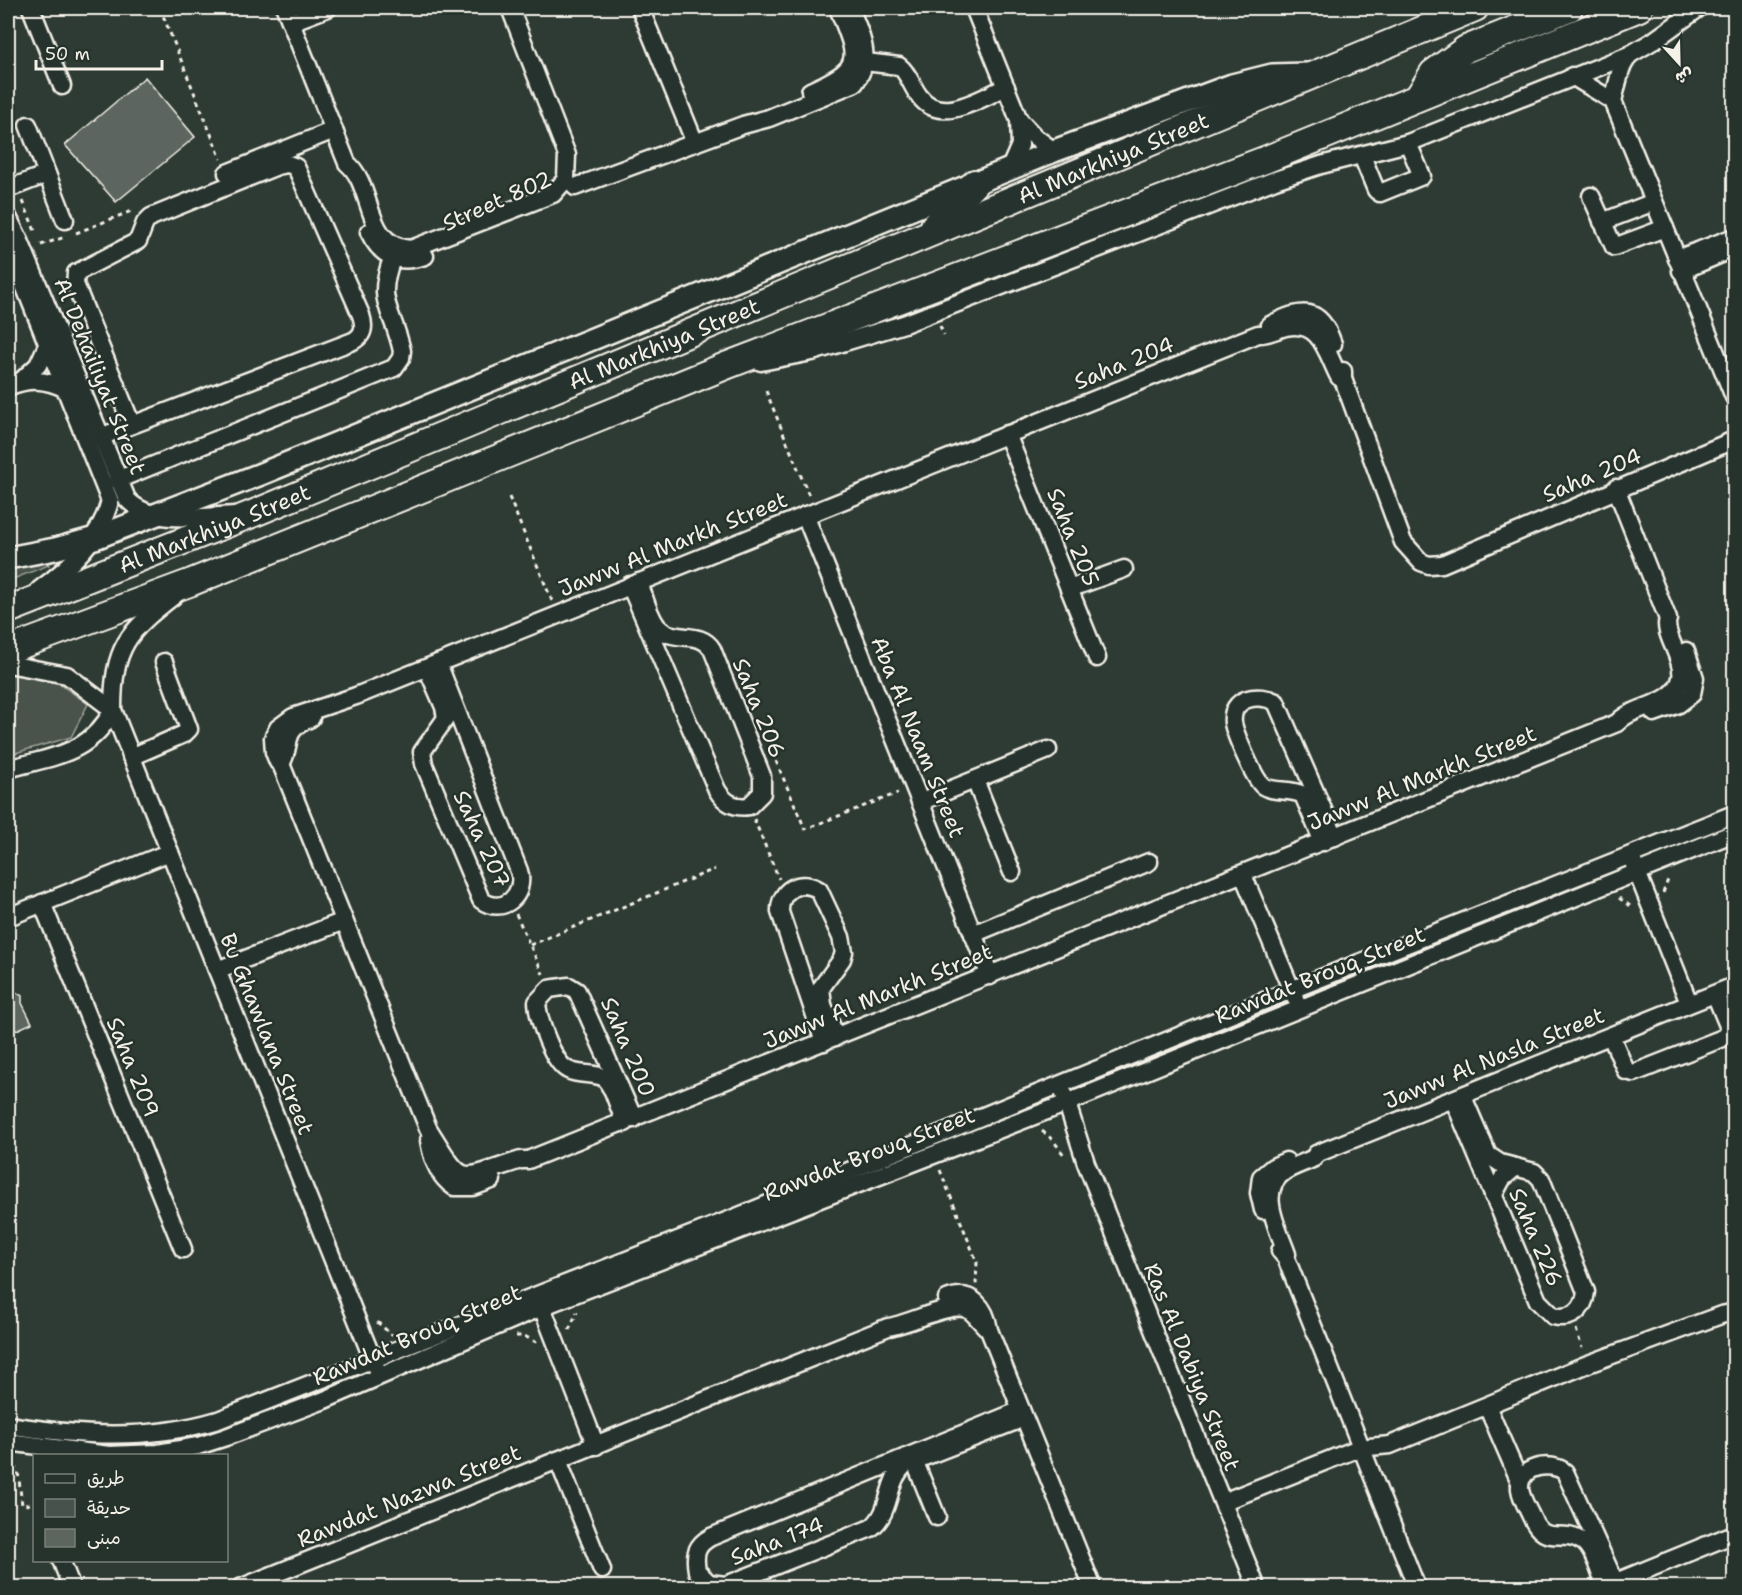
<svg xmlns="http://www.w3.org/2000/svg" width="1742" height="1595" viewBox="0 0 1742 1595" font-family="'Shantell Sans','Playpen Sans Arabic',sans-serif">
	<rect width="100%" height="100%" fill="#2e3b34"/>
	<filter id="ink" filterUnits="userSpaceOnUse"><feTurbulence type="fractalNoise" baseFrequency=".0167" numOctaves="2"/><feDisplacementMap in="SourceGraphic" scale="12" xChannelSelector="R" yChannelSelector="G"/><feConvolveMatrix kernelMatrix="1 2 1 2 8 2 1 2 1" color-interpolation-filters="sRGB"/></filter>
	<g filter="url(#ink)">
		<!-- green -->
		<g fill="#48524c" stroke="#9ea29a" stroke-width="1.5">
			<polygon points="44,557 49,565 8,581 8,565"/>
			<polygon points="11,673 58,683 88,704 71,737 8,755 8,674"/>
		</g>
		<!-- building -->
		<g fill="#5c655e" stroke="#f4f1e8" stroke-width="1.5">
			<polygon points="145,77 195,137 116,202 65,145"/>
			<polygon points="8,974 13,981 13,990 22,996 22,1003 32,1023 8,1034"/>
		</g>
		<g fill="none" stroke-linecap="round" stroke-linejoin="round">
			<defs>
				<g id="minor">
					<polyline points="31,8 62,86"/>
					<path d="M285,8l62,155c28,23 16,84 64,86l142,-55 13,-15 1,-24 -57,-147"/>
					<polyline points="640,8 695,143"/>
					<polyline points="974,8 1019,120 1020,145 1010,168"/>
					<polyline points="291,22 328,8"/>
					<path d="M865,62l34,4c10,7 13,22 21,31 21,28 62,1 86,-10"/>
					<polyline points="1572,76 1613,101 1734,397"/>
					<path d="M810,91c55,-24 48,-32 28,-83"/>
					<polyline points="1613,101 1621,69 1629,55"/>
					<polyline points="1019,120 1035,137 1054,151"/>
					<polyline points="28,125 65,220"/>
					<polyline points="1362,156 1376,190 1380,193 1422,176 1408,143"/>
					<polyline points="227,173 334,130"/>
					<path d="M575,187l168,-62 26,-7 86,-35c19,-25 5,-50 -5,-75"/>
					<polyline points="8,189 47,174"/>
					<polyline points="1591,196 1614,247 1665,228"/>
					<path d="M8,217l12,24 107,258c24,27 76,17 108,16"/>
					<polyline points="1602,222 1654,202"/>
					<path d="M369,232c12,25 29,33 56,24"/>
					<path d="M8,245l102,256c-10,38 -40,66 -71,89"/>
					<polyline points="1677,259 1734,237"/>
					<polyline points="1681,271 1733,249"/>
					<path d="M1270,325c32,-17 50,-19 63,19"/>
					<polyline points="761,362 812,352 904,324 1275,180 1321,165 1408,143 1629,55 1653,41 1699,8"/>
					<polyline points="1343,371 1343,379 1403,542 1421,562 1429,565 1442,564 1734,440"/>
					<path d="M1343,379l-4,-2c-13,-25 -18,-57 -53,-50 -9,2 -19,8 -28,7l-902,362 -63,21 -15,11 -5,10 1,14 4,10 3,2 147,364c38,61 28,52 93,32h7l1089,-437c16,-19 58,-16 64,-45 4,-19 -19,-44 -13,-59l-52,-131"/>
					<polyline points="20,382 38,365 48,343"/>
					<path d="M8,387c21,-9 37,-8 58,2"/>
					<polyline points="1007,434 1097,658"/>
					<path d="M100,437l32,-12 221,-84c11,-6 12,-14 8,-26l-65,-148 -8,-3 -11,2 -126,51 -6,6 -7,18 -62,32 -1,11 57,141"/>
					<path d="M117,480l277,-112 7,-10 1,-7c-9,-42 -27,-48 -10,-92"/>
					<polyline points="805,515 990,976"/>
					<path d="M630,585l87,205c8,13 17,18 32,16l13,-13v-17l-50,-127c-12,-20 -41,-5 -55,-23 -9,-12 -13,-30 -18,-44"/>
					<polyline points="1069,589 1124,569"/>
					<path d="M175,595c-48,37 -62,52 -62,115l264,660"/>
					<polyline points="8,664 67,675 113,710"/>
					<path d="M427,668l17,39 2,11 -24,34 2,12 57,136c22,16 45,-5 38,-29l-81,-208"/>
					<polyline points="1654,713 1679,704 1692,694 1695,678 1686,651"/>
					<polyline points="131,757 184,734 189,729 164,662"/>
					<path d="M281,764c12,-20 -1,-33 30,-46"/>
					<path d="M8,769c45,-13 81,-14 105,-59"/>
					<polyline points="975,780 1012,872"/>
					<polyline points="920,802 1048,750"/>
					<path d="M1323,842l-20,-47c-12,-7 -29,-2 -40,-9 -9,-7 -28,-52 -30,-63 -3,-26 25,-30 43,-21l59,135"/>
					<polyline points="1633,862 1689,1003"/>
					<polyline points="1243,875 1295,998"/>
					<polyline points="42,903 183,1249"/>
					<polyline points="8,917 170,852"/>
					<polyline points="973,934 1149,862"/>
					<polyline points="217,970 344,921"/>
					<polyline points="1611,1036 1626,1071 1634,1073 1723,1038 1727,1036 1729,1028 1715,994"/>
					<path d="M824,1042l-44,-130c-1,-22 20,-34 39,-22l22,47 3,15 -2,7 -21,29 2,17 13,32"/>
					<polyline points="1064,1094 1086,1163 1257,1588"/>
					<path d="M1454,1101l84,200 15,15c18,4 31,-5 33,-24l-45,-113 -7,-7 -34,-9 -12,-8 -25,-58"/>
					<path d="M625,1123l-12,-32 -8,-13c-12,-6 -25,-2 -37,-8 -15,-7 -30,-51 -31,-68l12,-13 20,-3 8,5 57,128"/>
					<path d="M429,1140c3,19 9,36 25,47h19l19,-7"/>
					<polyline points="1493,1196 1502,1179 1516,1167"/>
					<polyline points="1263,1210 1259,1193 1261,1177 1273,1167 1286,1161"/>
					<polyline points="1280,1251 1286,1258 1417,1588"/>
					<path d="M1286,1258l1,-4c-8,-24 -31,-63 -3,-82 9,-6 20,-9 30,-14l2,-4 418,-168"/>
					<polyline points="538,1297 596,1446"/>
					<path d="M947,1299c25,-10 39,9 42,31l104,258"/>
					<polyline points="1487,1406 1520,1482"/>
					<path d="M1021,1410l-310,127c-15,8 -17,17 -14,34l12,12 17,2 145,-57c22,-17 14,-47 35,-64l118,-46"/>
					<path d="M8,1425c71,11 139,16 210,-5l516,-202 557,-228 443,-176"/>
					<polyline points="8,1442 109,1455 158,1453 198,1446 226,1437 322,1401 549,1304 1057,1107 1734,833"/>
					<polyline points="558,1460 602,1570"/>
					<polyline points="914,1460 937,1517"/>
					<polyline points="1223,1502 1359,1448 1390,1445 1588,1364 1721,1315 1731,1313 1734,1315"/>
					<polyline points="61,1560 72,1588"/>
					<path d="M1605,1586c-5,-12 -11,-38 -23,-45 -23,-14 -37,8 -52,-27 -4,-8 -9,-17 -10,-25 -2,-24 32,-28 45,-17l50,110"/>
					<polyline points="1604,1587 1734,1534"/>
					<path d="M240,1588l648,-261c20,-2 64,-27 81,-17 7,5 13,14 20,20"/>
				</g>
				<polyline id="major" points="8,558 55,549 95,538 261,474 1054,151 1232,85 1272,75 1307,74"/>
				<g id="highway">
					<polyline points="1419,96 1433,73 1466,49 1569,8"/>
					<polyline points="934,226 975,183"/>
					<path id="s1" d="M8,610l244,-96 1223,-506"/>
					<polyline points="8,650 192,582 728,365 1267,159 1639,8"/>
				</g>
			</defs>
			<!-- minor casing -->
			<use href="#minor" stroke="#f4f1e8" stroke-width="21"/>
			<!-- major casing -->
			<use href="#major" stroke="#f4f1e8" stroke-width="26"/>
			<!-- highway casing -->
			<use href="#highway" stroke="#f4f1e8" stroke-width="30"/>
			<!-- path -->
			<g stroke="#f4f1e8" stroke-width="3" stroke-dasharray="4.5 4.5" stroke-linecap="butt">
				<polyline points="160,8 221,159"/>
				<polyline points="8,162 12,172"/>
				<polyline points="23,201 35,231"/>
				<polyline points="76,233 134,210"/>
				<polyline points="41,245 65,237"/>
				<polyline points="940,326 944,335"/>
				<polyline points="766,391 810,498"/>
				<polyline points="509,497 552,601"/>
				<polyline points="776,761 805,829 898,793"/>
				<polyline points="754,819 779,879"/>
				<polyline points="1663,893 1669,877"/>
				<polyline points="1619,898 1633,908"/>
				<polyline points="516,914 543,974"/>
				<polyline points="530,945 715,869"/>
				<polyline points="1042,1131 1053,1140 1064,1155 1066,1154"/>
				<polyline points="940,1170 977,1262 976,1285"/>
				<polyline points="377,1322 392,1335"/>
				<polyline points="1576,1329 1582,1348"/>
				<polyline points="569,1330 577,1312"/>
				<polyline points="516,1336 524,1336 538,1343"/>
				<polyline points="8,1458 18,1471 22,1505 34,1504"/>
			</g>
			<!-- minor -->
			<use href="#minor" stroke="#26332d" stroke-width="16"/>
			<!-- major -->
			<use href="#major" stroke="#26332d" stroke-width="21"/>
			<!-- highway -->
			<use href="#highway" stroke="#26332d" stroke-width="26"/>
		</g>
	</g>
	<g text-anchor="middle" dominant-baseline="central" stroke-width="5" stroke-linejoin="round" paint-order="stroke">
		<!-- street labels -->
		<g font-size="22" fill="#f4f1e8" stroke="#26332d">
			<text stroke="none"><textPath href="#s1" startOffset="1194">Al Markhiya Street</textPath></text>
			<text transform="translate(497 201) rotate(-24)">Street 802</text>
			<text stroke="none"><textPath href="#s1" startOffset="708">Al Markhiya Street</textPath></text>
			<text transform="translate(1124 363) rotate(-22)">Saha 204</text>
			<text transform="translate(100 376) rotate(68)">Al Dehailiyat Street</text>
			<text transform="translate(1592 475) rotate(-23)">Saha 204</text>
			<text stroke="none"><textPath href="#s1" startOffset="222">Al Markhiya Street</textPath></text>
			<text transform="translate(1073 537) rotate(68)">Saha 205</text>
			<text transform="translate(673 544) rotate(-22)">Jaww Al Markh Street</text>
			<text transform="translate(759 708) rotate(68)">Saha 206</text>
			<text transform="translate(918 737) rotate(68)">Aba Al Naam Street</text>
			<text transform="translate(1422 778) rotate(-22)">Jaww Al Markh Street</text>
			<text transform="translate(482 839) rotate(65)">Saha 207</text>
			<text transform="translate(1320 975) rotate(-22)">Rawdat Brouq Street</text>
			<text transform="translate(878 996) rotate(-22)">Jaww Al Markh Street</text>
			<text transform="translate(267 1034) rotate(68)">Bu Ghawlana Street</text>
			<text transform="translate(628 1047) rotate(67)">Saha 200</text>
			<text transform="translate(1494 1058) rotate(-22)">Jaww Al Nasla Street</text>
			<text transform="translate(133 1067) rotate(68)">Saha 209</text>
			<text transform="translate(869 1154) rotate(-21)">Rawdat Brouq Street</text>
			<text transform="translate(1536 1237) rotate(67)">Saha 226</text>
			<text transform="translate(417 1335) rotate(-23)">Rawdat Brouq Street</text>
			<text transform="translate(1192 1367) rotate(68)">Ras Al Dabiya Street</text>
			<text transform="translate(409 1496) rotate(-22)">Rawdat Nazwa Street</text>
			<text transform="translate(777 1541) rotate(-21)">Saha 174</text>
		</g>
	</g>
	<!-- margin -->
	<rect width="1742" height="1595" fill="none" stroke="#26332d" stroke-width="30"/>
	<rect x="15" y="15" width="1712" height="1565" fill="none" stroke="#f4f1e8" stroke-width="2" filter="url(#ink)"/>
	<!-- legend -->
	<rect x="33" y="1454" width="195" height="108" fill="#26332d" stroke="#787f78" stroke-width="1.5"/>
	<rect x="45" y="1474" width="30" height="9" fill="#26332d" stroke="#787f78" stroke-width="1.5"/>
	<text x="87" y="1484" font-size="18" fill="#f4f1e8">طريق</text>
	<rect x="45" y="1499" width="30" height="18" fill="#48524c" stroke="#787f78" stroke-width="1.5"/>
	<text x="87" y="1514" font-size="18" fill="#f4f1e8">حديقة</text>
	<rect x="45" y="1529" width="30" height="18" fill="#5c655e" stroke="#787f78" stroke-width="1.5"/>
	<text x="87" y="1544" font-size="18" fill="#f4f1e8">مبنى</text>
	<!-- north arrow -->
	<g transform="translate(1679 63) rotate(158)" stroke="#26332d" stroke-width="4.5" paint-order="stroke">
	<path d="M0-4.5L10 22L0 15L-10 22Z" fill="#f4f1e8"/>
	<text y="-9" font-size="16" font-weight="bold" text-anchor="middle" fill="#f4f1e8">ش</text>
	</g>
	<!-- scale -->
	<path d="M36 60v9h126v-9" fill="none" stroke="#f4f1e8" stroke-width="3"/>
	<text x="45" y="60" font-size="18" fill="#f4f1e8" stroke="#26332d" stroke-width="4.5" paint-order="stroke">50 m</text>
</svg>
